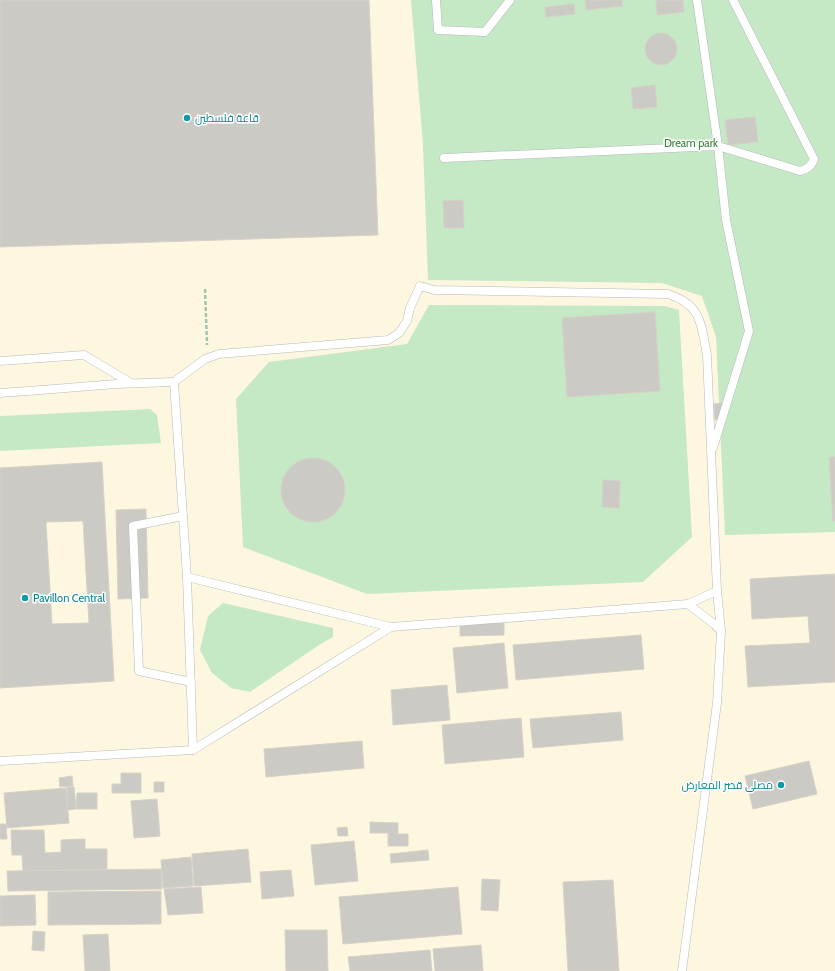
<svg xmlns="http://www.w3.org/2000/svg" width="835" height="971" viewBox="0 0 835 971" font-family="Cabin,Cairo,sans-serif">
	<rect width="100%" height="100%" fill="#f1efe8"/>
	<!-- commercial -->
	<rect fill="#fef7e0" x="0" y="0" width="835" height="971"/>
	<!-- green -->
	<g fill="#c5e8c5">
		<polygon points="411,0 835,0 835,532 725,535 716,337 702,296 662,283 428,280 423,145"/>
		<polygon points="429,305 665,306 679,310 692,537 643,582 367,594 243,547 236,399 269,362 407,344"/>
		<polygon points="150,409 157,415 161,443 0,451 0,416"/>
		<polygon points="223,603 333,628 333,637 319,645 250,692 231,688 212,673 200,650 208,616"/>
	</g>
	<!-- building -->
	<g fill="#cccac5" stroke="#d6d1c6" fill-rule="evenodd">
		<polygon points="0,0 369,0 378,235 0,247"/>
		<polygon points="585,0 622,0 622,6 586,10"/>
		<polygon points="656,0 683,0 684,12 657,15"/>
		<polygon points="574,4 575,14 546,17 545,7"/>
		<circle cx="661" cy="49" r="16"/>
		<polygon points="655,85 657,107 633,109 631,88"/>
		<polygon points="755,117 758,142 728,145 725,120"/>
		<polygon points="463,200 464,228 444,228 443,201"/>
		<polygon points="655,312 660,391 567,397 562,318"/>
		<polygon points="723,403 725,419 715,420 714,404"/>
		<polygon points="829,457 835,457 835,521 833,521"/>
		<circle cx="313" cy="490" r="32"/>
		<path d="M102,462l12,219 -114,7v-220zM83,521l6,102 -37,1 -6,-102z"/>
		<polygon points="603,480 620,481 619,508 602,507"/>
		<polygon points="146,509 148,598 118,599 116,510"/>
		<polygon points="835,574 835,682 748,687 745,646 810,643 808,616 752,619 750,579"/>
		<polygon points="504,623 504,635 460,636 460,624"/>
		<polygon points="641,635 644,669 516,680 513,645"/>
		<polygon points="504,643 508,688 457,693 453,648"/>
		<polygon points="447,685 450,720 393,725 391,690"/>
		<polygon points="621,712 623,740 533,748 530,719"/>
		<polygon points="521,718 524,757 445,764 442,725"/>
		<polygon points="362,741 364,768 266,777 264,749"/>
		<polygon points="809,761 817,794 753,809 745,776"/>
		<polygon points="121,773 141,773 141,793 112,793 112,784 121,784"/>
		<polygon points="72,776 73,786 60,787 59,778"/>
		<rect x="154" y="782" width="10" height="10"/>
		<polygon points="67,787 74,787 76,809 68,810"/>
		<polygon points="66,788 69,823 7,828 4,793"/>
		<polygon points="77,793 97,793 97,809 76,809"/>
		<polygon points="157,799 160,836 134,838 131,801"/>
		<polygon points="370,822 398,823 398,834 408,834 408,846 388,846 388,833 370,833"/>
		<polygon points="0,824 6,824 7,839 0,839"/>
		<polygon points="347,827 348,836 338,836 337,828"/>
		<polygon points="11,830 44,830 45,853 61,852 61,840 85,839 85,849 107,849 107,869 23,871 22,855 12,855"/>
		<polygon points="354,841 358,881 315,885 311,845"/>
		<polygon points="248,849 251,882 194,886 192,854"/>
		<polygon points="428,850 429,860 391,863 390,854"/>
		<polygon points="191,857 193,886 163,888 161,860"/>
		<polygon points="161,869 162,889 8,891 7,871"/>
		<polygon points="291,870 294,896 262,899 260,872"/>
		<polygon points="482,879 500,880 498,911 481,910"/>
		<polygon points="613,880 619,971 568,971 563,882"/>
		<polygon points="201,887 203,913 168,915 164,889"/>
		<polygon points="458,887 462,934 343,944 339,897"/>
		<polygon points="161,891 161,924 48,925 48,892"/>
		<polygon points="35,895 36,925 0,926 0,896"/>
		<polygon points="285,930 327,930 328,971 286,971"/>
		<polygon points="33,931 45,932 44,951 32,950"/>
		<polygon points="108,934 110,971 85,971 83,935"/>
		<polygon points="481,945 483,971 435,971 433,949"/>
		<polygon points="430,950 432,971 350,971 348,957"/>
	</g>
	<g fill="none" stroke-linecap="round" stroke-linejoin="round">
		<defs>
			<g id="service">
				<polyline points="436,0 438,30 485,32 510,0"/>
				<path d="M697,0l21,146 82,25c7,-2 11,-4 14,-12l-81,-159"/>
				<polyline points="444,158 718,146 726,220 749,331 713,448"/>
				<polyline points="0,361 84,355 131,383"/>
				<path d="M174,382l31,-23 14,-5 169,-14 11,-7 8,-12 3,-13 10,-22 14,4 234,4c34,11 33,30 39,61l10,236 4,40"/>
				<polyline points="0,393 41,390 116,384 174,382 187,577 391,627 688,604 714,624 721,631 717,703 682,971"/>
				<polyline points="183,516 133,526 139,671 191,682"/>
				<polyline points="187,577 193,750"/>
				<polyline points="688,604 717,591"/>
				<polyline points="0,761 193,750 391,627"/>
			</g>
		</defs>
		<!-- service casing -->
		<use href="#service" stroke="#b5b8bc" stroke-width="9"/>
		<!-- path -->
		<polyline stroke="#9cc7a9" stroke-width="2.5" stroke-dasharray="4 2" stroke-linecap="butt" points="205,289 207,345"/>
		<!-- service -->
		<use href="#service" stroke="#fff" stroke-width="8"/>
	</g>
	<!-- markers -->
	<g fill="#0f9aa8" stroke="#fff" stroke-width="1.5">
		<circle cx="187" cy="118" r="4"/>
		<circle cx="25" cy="598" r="4"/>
		<circle cx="781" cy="785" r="4"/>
	</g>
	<g text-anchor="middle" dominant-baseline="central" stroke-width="3" stroke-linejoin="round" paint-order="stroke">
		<!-- culture labels -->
		<g font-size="11" fill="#0d838f" stroke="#fff" text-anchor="start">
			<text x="195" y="118">قاعة فلسطين</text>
			<text x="33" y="598">Pavillon Central</text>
			<text x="773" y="785" text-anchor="end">مصلى قصر المعارض</text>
		</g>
		<!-- park labels -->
		<g font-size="11" fill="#348238" stroke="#fff">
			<text x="691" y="143">Dream park</text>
		</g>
	</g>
</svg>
